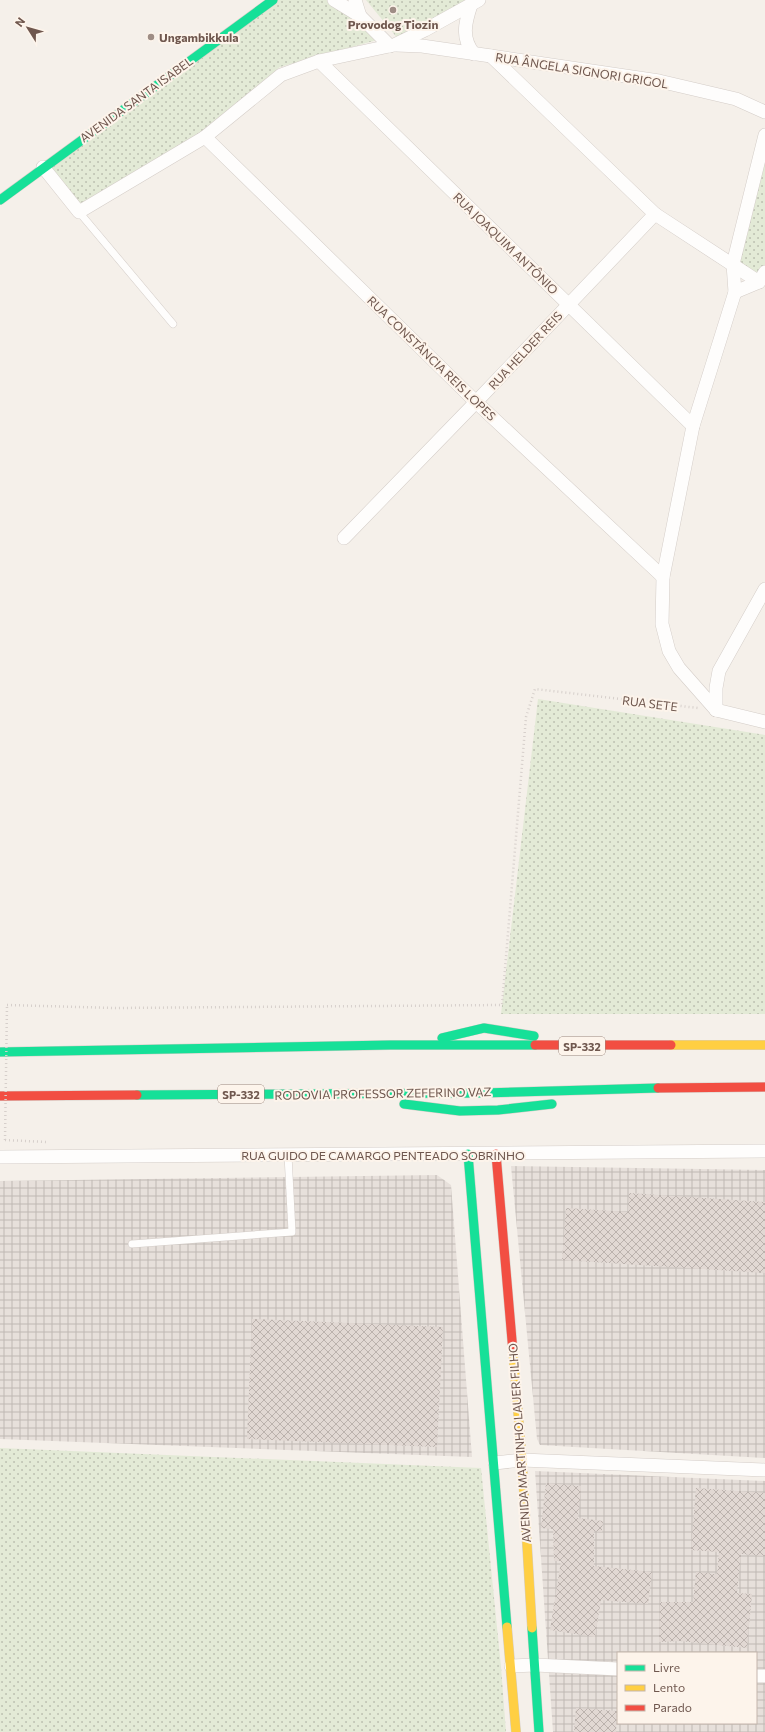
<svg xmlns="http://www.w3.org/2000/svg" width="765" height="1732" viewBox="0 0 765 1732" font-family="Commissioner,sans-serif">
	<defs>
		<pattern id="industrial-grid" width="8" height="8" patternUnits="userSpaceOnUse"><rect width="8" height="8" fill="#e7e0db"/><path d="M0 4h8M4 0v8" fill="none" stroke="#bfb8b4"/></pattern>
		<pattern id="grass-dots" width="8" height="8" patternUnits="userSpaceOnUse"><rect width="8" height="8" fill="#e3ead6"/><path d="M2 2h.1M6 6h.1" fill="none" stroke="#bcc0b0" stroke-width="1.8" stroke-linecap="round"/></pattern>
		<pattern id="building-cross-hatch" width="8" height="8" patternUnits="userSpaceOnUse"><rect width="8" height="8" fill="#e1d8d3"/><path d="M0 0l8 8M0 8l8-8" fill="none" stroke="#bbb2ad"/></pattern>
	</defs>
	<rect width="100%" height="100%" fill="#f5f0ea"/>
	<!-- industrial -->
	<g fill="url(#industrial-grid)" fill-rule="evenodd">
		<polygon points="511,1166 765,1170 765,1458 540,1445 537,1439"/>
		<polygon points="437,1175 451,1185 472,1457 0,1439 0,1181"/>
		<path d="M535,1471l230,10v251h-212zM618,1653h138v70h-138z"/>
	</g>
	<!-- grass -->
	<g fill="url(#grass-dots)">
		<polygon points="271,0 329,0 377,40 280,67 201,133 78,205 48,169"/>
		<polygon points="366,0 476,0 399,40"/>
		<polygon points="765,152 765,270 761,277 737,261"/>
		<polygon points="538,699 765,735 765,1014 501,1014"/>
		<polygon points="0,1448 481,1468 501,1667 506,1732 0,1732"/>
	</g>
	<!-- building -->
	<g fill="url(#building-cross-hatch)">
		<polygon points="629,1193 765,1202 765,1273 562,1260 566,1208 628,1212"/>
		<polygon points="252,1319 443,1327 437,1447 247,1439"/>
		<polygon points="546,1483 581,1486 578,1518 603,1521 602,1532 594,1531 594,1566 652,1572 648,1604 601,1600 595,1637 550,1630 561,1561 554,1561 553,1529 541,1528"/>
		<polygon points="696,1488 765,1493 765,1556 741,1554 737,1593 752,1594 747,1648 680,1641 659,1642 660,1602 693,1602 696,1572 717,1574 719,1552 691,1550"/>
		<polygon points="576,1708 617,1711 616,1732 574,1732"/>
	</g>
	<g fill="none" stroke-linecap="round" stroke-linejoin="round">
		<defs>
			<g id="lane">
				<polyline points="79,212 173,324"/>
				<polyline points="132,1244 292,1232 288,1155"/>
			</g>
			<g id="street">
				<polyline points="334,0 360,16 390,46"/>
				<polyline points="355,0 360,16"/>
				<path d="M471,5c-6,18 -10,33 3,49"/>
				<polyline points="396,45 422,46 491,56 659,81 736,99 765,112"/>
				<polyline points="491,56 655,214 759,282"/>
				<polyline points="319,61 693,426"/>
				<polyline points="205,137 476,402 663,577"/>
				<polyline points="43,167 79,212 205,137 281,75 319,61 394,45 425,30 479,0"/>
				<polyline points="735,292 759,282 765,272"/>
				<polyline points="344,538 476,402 655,214"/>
				<polyline points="716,710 679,668 669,651 662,624 663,577 693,426 735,292 733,264 765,135"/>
				<polyline points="716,710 716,688 719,671 765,589"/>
				<polyline points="716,710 765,722"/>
				<polyline points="0,1157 765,1151"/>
				<polyline points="495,1463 522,1460 765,1470"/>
				<polyline points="511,1666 535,1665 618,1669"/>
				<polyline points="756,1676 765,1676"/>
			</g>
			<g id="fast">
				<polyline points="0,200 273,0"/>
				<polyline points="442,1038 484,1028 534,1036"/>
				<polyline points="0,1052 390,1045 535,1045"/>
				<polyline points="137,1095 482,1093 658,1088"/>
				<polyline points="404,1104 460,1111 498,1110 552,1104"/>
				<polyline points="468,1154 507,1627"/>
				<polyline points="532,1628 539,1732"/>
			</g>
			<g id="slow">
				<polyline points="671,1045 765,1045"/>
				<polyline points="513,1352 522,1460 532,1628"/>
				<polyline points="507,1627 516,1732"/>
			</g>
			<g id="jam">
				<polyline points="535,1045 671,1045"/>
				<polyline points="658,1088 765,1087"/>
				<polyline points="0,1096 137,1095"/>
				<polyline points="496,1154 513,1352"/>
			</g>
		</defs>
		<!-- lane casing -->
		<use href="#lane" stroke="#d4cdc8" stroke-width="8"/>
		<!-- street casing -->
		<use href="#street" stroke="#d4cdc8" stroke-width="14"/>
		<!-- fast casing -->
		<use href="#fast" stroke="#d4ccc6" stroke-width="10"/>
		<!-- slow casing -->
		<use href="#slow" stroke="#d4ccc6" stroke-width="10"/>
		<!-- jam casing -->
		<use href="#jam" stroke="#d4ccc6" stroke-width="10"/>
		<!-- path -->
		<g stroke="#d6cfcb" stroke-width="2.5" stroke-dasharray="1 3" stroke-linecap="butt">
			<polyline points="7,1005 115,1008 502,1005 526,717 535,689 698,708"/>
			<polyline points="5,1140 47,1142"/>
		</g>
		<!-- lane -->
		<use href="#lane" stroke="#fefdfc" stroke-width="7"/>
		<!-- street -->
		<use href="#street" stroke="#fefdfc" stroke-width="13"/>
		<!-- fast -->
		<use href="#fast" stroke="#16e098" stroke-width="9"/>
		<!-- slow -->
		<use href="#slow" stroke="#ffcf43" stroke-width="9"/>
		<!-- jam -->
		<use href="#jam" stroke="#f24e42" stroke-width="9"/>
		<!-- path-bridge -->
		<polyline stroke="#d6cfcb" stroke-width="2.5" stroke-dasharray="1 3" stroke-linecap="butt" points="5,1140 7,1005"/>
	</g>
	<!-- markers -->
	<g fill="#9e8d85" stroke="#fdf4eb" stroke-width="1.5">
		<circle cx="393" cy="10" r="4"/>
		<circle cx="151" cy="37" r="4"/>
	</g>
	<g text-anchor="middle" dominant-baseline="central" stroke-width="4" stroke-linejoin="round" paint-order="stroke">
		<!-- shield labels -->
		<g fill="#fdf4eb" stroke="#9a867d" stroke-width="1">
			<rect x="559" y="1037" width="46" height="18" rx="3"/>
			<rect x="218" y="1085" width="46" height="18" rx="3"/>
		</g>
		<g font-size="11" font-weight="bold" fill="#6f574e">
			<text x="582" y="1046">SP-332</text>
			<text x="241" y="1094">SP-332</text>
		</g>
		<!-- poi labels -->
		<g font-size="12" font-weight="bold" fill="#6f574e" stroke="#fdf4eb">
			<text x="393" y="24">Provodog Tiozin</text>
			<text x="159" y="37" text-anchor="start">Ungambikkula</text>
		</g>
		<!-- street labels -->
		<g font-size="12" fill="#6f574e" stroke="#fdf4eb">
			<text transform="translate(582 70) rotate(9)">RUA ÂNGELA SIGNORI GRIGOL</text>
			<text transform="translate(136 99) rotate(-36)">AVENIDA SANTA ISABEL</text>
			<text transform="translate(506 243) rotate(44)">RUA JOAQUIM ANTÔNIO</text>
			<text transform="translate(525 350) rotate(-47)">RUA HELDER REIS</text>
			<text transform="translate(432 358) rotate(44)">RUA CONSTÂNCIA REIS LOPES</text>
			<text transform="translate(650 703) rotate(7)">RUA SETE</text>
			<text transform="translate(383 1093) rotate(-1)">RODOVIA PROFESSOR ZEFERINO VAZ</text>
			<text x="383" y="1155">RUA GUIDO DE CAMARGO PENTEADO SOBRINHO</text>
			<text transform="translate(519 1443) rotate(-94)">AVENIDA MARTINHO LAUER FILHO</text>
		</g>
	</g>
	<!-- legend -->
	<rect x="617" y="1652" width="140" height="72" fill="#fdf4eb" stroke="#c4b5ac"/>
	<rect x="625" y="1665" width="20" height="6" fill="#16e098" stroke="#c4b5ac"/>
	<text x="653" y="1672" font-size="12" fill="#6f574e">Livre</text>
	<rect x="625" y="1685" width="20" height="6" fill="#ffcf43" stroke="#c4b5ac"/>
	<text x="653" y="1692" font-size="12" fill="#6f574e">Lento</text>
	<rect x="625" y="1705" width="20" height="6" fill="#f24e42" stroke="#c4b5ac"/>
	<text x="653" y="1712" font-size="12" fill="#6f574e">Parado</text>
	<!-- north arrow -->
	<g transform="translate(28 28) rotate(307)" stroke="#fdf4eb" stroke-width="3" paint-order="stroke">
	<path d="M0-3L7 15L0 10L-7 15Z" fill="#6f574e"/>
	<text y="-6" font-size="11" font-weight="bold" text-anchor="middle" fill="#6f574e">N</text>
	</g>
</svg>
